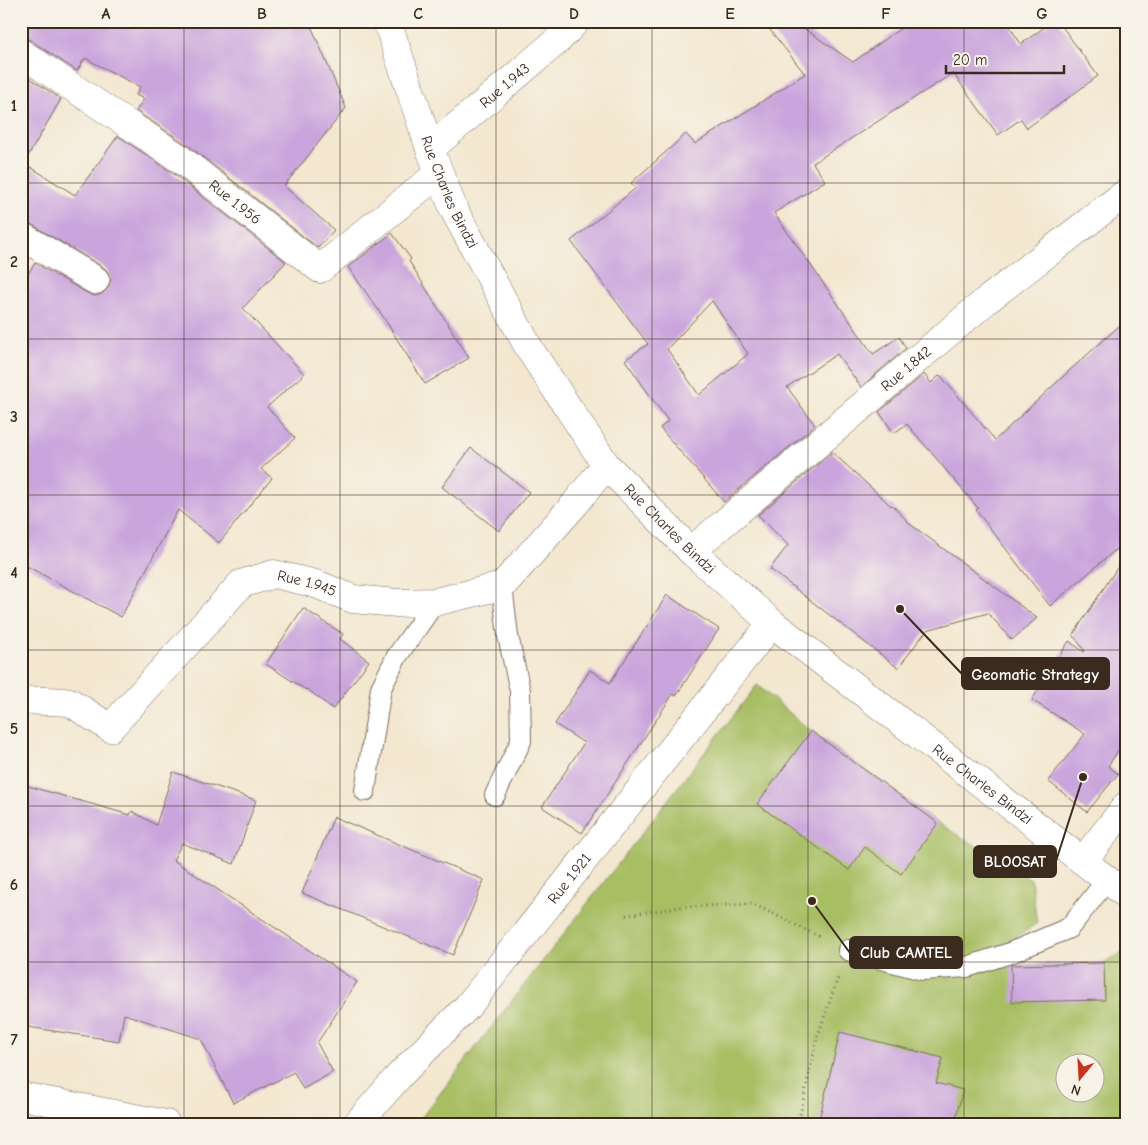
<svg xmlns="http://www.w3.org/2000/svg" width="1148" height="1145" viewBox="0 0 1148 1145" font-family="'Comic Neue',sans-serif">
	<rect width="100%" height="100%" fill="#f7f3e8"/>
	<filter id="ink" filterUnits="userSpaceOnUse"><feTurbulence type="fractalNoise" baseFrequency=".02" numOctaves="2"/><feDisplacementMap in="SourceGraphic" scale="10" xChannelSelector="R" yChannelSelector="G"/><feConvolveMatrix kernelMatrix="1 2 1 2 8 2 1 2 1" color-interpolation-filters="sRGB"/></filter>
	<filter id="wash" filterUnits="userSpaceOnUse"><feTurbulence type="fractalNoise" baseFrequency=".0096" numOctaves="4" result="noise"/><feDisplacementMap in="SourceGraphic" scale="20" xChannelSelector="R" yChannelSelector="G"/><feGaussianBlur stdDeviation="1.12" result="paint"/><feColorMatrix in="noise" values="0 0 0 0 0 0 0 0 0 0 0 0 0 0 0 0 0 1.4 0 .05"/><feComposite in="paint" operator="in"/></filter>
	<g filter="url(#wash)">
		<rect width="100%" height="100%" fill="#f3e7d0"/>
		<!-- green -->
		<path fill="#a7be63" stroke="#717440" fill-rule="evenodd" d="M757,685l54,46 127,92 93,56 6,44 -27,19 1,23 93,-2 23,-13v174h-698l-8,-6zM1066,1062h30v30h-30z"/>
		<g id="blocks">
			<!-- building -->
			<g fill="#caa5dd" fill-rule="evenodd">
				<polygon points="21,21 309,21 346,108 284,186 334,230 318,248 189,146 136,111 144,99 136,95 140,87 85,58 77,71 30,40 21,37"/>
				<path d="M763,21h30l60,41 58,-41h95l15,23 32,-23h5l40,55 -71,52 -6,-9 -23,16 -45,-62 -140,90 12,18 -51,32 99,141 26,-17 7,11 -45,39 -24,-33 -50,33 28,38 -91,77 -64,-74 8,-7 -43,-61 23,-16 -77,-103 65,-53 -5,-5 55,-49 9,10 110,-70zM712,301l36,53 -49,41 -32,-46z"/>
				<polygon points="21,72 61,99 24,163 75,195 118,136 170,171 286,262 243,308 304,374 267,407 295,438 261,469 272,478 219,543 178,510 121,617 21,563 21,285 35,263 87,293 94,296 102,294 108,288 111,280 108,272 103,267 29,223 21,220"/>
				<polygon points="392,233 411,259 409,261 469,358 425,384 382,315 348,267"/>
				<polygon points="1127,319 1127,540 1050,606 976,510 978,508 907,424 894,433 879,412 924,374 931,383 940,375 995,440 1069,371"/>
				<polygon points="471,448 529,492 499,531 442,487"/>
				<polygon points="832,452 891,506 892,505 910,524 1037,618 1012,640 988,613 927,630 898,668 770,569 788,545 758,515"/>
				<polygon points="1127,553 1127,737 1108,766 1118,774 1087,812 1048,781 1085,734 1032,700 1069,641 1084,652 1085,651 1073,635"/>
				<polygon points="667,595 719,629 676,696 673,694 582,833 542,807 584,743 555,724 590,670 610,683"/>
				<polygon points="303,608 343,634 340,639 369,661 333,709 307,689 306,690 266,664"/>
				<polygon points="811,731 938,823 901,874 865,847 849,870 757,804"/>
				<polygon points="173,772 256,800 234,864 182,843 173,860 357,982 317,1043 333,1072 303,1089 294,1072 233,1103 201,1039 124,1014 119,1041 21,1026 21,784 130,815 132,811 156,825"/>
				<polygon points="334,817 484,880 453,955 302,893"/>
				<polygon points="1104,963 1105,1000 1012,1002 1011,965"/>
				<polygon points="840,1032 943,1058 936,1083 963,1090 954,1124 818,1124"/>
			</g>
		</g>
	</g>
	<g filter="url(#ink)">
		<use href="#blocks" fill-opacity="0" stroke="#7b6c5c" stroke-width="1"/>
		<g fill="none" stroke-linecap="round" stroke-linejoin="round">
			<defs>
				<g id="service">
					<polyline points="365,791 381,688 397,656 435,602"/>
					<polyline points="495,795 521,741 520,691 508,636 502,586"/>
					<polyline points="848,950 923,970 967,967 1010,953 1069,928 1107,880"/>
				</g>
				<g id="minor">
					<path id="s1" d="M21,53l158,105 141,111 119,-96"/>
					<path id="s2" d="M430,149l128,-109 18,-19"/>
					<polyline points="21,236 95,280"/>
					<path id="s3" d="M691,551l296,-251 140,-108"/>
					<path id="s4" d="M21,700l49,2 40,26 131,-144 33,-10 42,10 37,15 44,4 38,-1 67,-16 73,-82 31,-39"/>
					<polyline points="1083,861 1127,805"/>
					<polyline points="21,1096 166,1124"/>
					<path id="s5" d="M357,1124l42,-48 69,-70 304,-383"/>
				</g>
				<g id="tertiary">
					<path id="s6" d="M387,21l43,128 24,61 76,140 76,115 85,86 81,72 355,272"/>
				</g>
			</defs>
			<!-- service casing -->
			<use href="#service" stroke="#7b6c5c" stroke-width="22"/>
			<!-- minor casing -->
			<use href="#minor" stroke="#7b6c5c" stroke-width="29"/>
			<!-- tertiary casing -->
			<use href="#tertiary" stroke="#7b6c5c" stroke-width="29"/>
			<!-- path -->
			<g stroke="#7b6c5c" stroke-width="3" stroke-dasharray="1 4" stroke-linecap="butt">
				<polyline points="626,915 682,907 753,904 820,937"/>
				<polyline points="798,1124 817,1038 838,978"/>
			</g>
			<!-- service -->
			<use href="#service" stroke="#fff" stroke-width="20"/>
			<!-- minor -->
			<use href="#minor" stroke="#fff" stroke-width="28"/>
			<!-- tertiary -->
			<use href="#tertiary" stroke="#fff" stroke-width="28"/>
		</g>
	</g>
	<!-- grid -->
	<path fill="none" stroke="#3b2a1e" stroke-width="1" stroke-opacity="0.55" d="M184,21v1103M340,21v1103M496,21v1103M652,21v1103M808,21v1103M964,21v1103M21,183h1106M21,339h1106M21,495h1106M21,650h1106M21,806h1106M21,962h1106"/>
	<g text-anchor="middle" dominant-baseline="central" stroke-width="5" stroke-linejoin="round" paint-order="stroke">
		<!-- street labels -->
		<g font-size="15" fill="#3b2a1e" stroke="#f7f3e8">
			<text stroke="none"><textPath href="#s2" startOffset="98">Rue 1.943</textPath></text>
			<text stroke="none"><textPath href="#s6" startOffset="182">Rue Charles Bindzi</textPath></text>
			<text stroke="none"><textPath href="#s1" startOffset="261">Rue 1.956</textPath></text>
			<text stroke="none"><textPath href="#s3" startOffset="282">Rue 1.842</textPath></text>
			<text stroke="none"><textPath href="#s6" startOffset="588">Rue Charles Bindzi</textPath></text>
			<text stroke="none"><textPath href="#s4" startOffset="360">Rue 1.945</textPath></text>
			<text stroke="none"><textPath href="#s6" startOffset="992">Rue Charles Bindzi</textPath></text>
			<text stroke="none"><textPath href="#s5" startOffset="325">Rue 1.921</textPath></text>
		</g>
	</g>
	<!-- callouts -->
	<path fill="none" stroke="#3b2a1e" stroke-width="2" d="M900 609L962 674M1083 777L1056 861M812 901L850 953"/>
	<g fill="#3b2a1e" stroke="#f7f3e8" stroke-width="2">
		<circle cx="900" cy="609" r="5"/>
		<circle cx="1083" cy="777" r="5"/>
		<circle cx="812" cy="901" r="5"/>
	</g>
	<g fill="#3b2a1e" stroke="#3b2a1e" stroke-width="2">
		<rect x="962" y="658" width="147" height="31" rx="5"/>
		<rect x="974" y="846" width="82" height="31" rx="5"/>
		<rect x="850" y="937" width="112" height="31" rx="5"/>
	</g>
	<g font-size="16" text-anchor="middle" font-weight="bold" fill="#fff">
		<text x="1035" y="680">Geomatic Strategy</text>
		<text x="1015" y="867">BLOOSAT</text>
		<text x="906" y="958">Club CAMTEL</text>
	</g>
	<!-- margin -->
	<rect width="1148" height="1145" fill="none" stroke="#f7f3e8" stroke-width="55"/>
	<!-- north arrow -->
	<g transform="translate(1080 1078) rotate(198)"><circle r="24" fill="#f7f3e8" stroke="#aca397"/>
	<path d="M0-4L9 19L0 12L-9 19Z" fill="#c8321e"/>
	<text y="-8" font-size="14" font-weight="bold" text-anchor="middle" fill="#3b2a1e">N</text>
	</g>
	<!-- scale -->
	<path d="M946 65v8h118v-8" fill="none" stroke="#3b2a1e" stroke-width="2.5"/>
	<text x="953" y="65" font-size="15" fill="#3b2a1e" stroke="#f7f3e8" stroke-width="4" paint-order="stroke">20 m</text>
	<rect x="28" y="28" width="1092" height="1090" fill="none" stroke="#3b2a1e" stroke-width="2"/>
	<g font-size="16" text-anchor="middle" font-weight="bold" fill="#3b2a1e">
		<text x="106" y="19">A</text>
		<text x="262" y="19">B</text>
		<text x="418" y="19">C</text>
		<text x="574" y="19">D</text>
		<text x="730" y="19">E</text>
		<text x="886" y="19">F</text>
		<text x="1042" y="19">G</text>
		<text x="14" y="111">1</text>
		<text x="14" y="267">2</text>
		<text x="14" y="422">3</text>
		<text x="14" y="578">4</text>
		<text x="14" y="734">5</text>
		<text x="14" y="890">6</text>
		<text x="14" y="1045">7</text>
	</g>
</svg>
